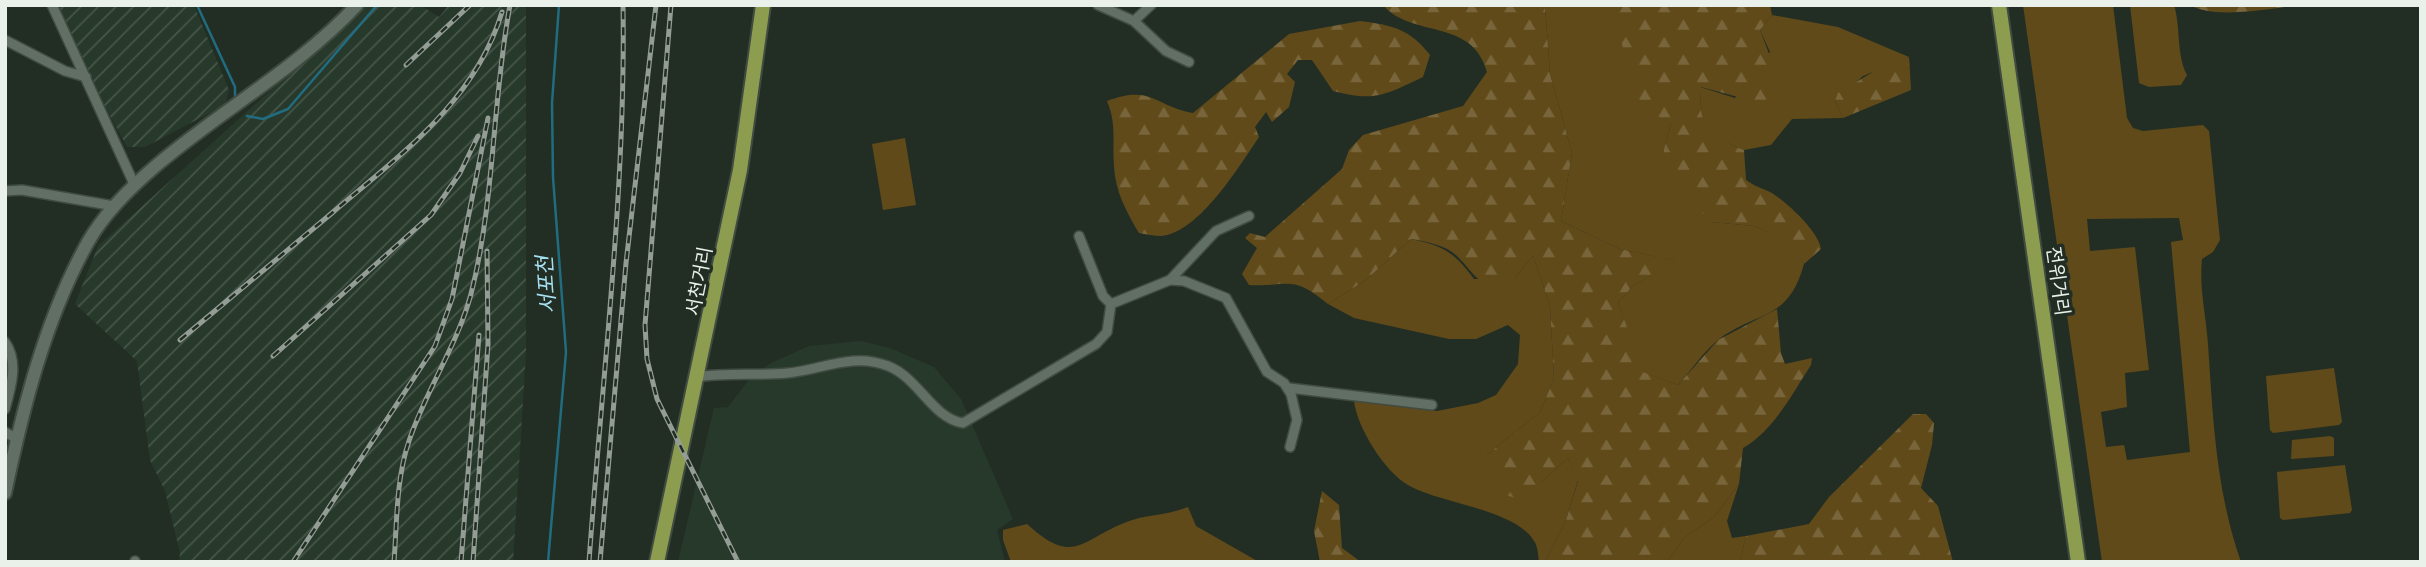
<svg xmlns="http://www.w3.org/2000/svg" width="2426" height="567" viewBox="0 0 2426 567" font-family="'Exo 2','Noto Sans KR',sans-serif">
	<defs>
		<pattern id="industrial-furrows" width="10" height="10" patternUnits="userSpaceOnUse" patternTransform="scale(1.75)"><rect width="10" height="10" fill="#27392b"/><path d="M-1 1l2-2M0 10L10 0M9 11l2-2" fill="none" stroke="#46564a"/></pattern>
		<pattern id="forest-firs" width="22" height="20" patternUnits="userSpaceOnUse" patternTransform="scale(1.75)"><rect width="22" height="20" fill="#614a19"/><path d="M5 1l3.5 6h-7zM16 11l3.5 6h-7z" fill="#78653b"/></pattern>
	</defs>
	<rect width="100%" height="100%" fill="#222e24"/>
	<!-- built -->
	<polygon fill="#27392b" points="861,341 890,348 934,367 961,399 1013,519 997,530 1005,562 678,562 714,408 728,407 748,381 769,364 809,346"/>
	<!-- industrial -->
	<g fill="url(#industrial-furrows)">
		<polygon points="50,5 194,5 229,90 225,105 145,147 127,147"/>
		<polygon points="365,5 420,5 439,17 449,5 526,5 526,352 513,562 179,562 180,553 165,491 150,460 137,361 75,304 98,246"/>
	</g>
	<!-- grass -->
	<g fill="#614a19" fill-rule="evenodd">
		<path d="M1545,5h72v24l54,94 -7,26 48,73 42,4 29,12 21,26c-16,58 -46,46 -86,76 -15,12 -27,31 -40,45l-36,-13 -24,-70 15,-16 43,-25 -56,-12 -59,-28 11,-68 -22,-79z"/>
		<path d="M2023,5h90l14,113 6,10 10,3 60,-6 6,6 11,109 -7,12 -11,7c-3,30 4,56 6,85 5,75 8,147 33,218h-139zM2179,218l4,22 -12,2 19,210 -63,8 -3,-15 -18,2 -5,-35 26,-5 -2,-34 24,-3 -14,-123 -45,4 -3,-32z"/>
		<path d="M2130,5h44c7,23 2,49 13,70l-6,10 -32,2 -10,-4z"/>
		<polygon points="1772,15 1838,27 1909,57 1863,76 1835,101 1843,118 1792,119 1771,145 1744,150 1713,137 1702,122 1700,87 1735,98 1770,52 1760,30"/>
		<polygon points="905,138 916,205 883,210 872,144"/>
		<path d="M1411,239c33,7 43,13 63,40l41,-1 18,-22 17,50 4,72 -14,34 -53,43 54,27 27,-24 10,22 -13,43 -20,39h-6c-1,-7 -1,-16 -5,-21 -19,-32 -96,-38 -126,-56 -24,-14 -51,-58 -54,-84l83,10 41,-8 18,-8 22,-31 2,-29 -12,-10 -32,14h-27l-95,-21 -26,-14 38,-24z"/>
		<polygon points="2334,368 2342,422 2339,425 2273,433 2270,430 2266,376"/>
		<polygon points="2330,436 2334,438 2334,456 2291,459 2292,440"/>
		<polygon points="2345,465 2352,510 2350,513 2283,520 2280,518 2277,472"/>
		<polygon points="1739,484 1727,521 1732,538 1746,536 1740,562 1667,562 1684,538 1715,516"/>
		<path d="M1188,507l8,19 63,36h-248l-8,-22v-10l24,-6c46,42 53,17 97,-1 21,-9 42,-7 64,-16z"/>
	</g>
	<!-- forest -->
	<g fill="url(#forest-firs)">
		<path d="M1383,5h162l5,69 22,79 -11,68 59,28 57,12 -44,25 -15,16 25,70 35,13 40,-45 59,-31 4,44 4,11 27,-6 -1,7c-19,29 -37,65 -68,83l-4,36 -24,32 -31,22 -17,24h-122l20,-39 13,-42 -10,-23 -27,24 -26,16 -15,-5 -13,-38 53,-43 14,-34 -4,-72 -17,-50 -18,22 -18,10c-26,-10 -21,-13 -39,-31 -11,-12 -31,-15 -47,-18l-45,41 -38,24c-37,-30 -37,-17 -79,-19l-7,-11 15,-26 -12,-10 5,-5 15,4 77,-68 7,-19 14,-15 100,-29 24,-34c-15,-55 -75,-33 -104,-67z"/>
		<path d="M1617,5h153l2,10 -12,15 17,45 -13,29 -63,-17c-2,42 5,47 43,63l2,30c8,6 15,8 24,12 16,9 49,40 51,57l-17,15 -22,-26 -28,-12 -42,-4 -49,-49 1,-24 7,-26 -29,-15 -25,-79z"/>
		<path d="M2190,5h110c-29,3 -85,15 -110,0z"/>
		<path d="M1360,21c32,4 50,8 70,34l-7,22c-38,18 -48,25 -90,14l-21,-31h-14l-11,14 8,8 -6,25 -17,15 -6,-10 -11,15 4,10c-19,28 -60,96 -98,99 -7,0 -15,-2 -22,-3 -12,-20 -24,-42 -25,-67 -2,-24 3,-42 -7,-65 45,-17 47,5 86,12l96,-79z"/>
		<polygon points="1909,57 1911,90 1843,118 1835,101 1838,93 1886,64"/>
		<polygon points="1913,414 1926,414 1934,423 1932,445 1921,488 1938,506 1953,562 1740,562 1746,536 1809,524 1829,497"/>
		<polygon points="1322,491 1339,505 1342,548 1361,562 1320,562 1314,531"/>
	</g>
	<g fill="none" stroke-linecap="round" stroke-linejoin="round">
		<!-- stream -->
		<g stroke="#216c80" stroke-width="2.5">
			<polyline points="197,5 235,87 235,98"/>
			<polyline points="247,116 263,119 288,109 377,5"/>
			<polyline points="548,562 566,352 553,177 552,103 559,5"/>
		</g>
		<defs>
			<g id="street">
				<polyline points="52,5 135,186"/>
				<polyline points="1098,5 1134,21 1151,5"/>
				<polyline points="1134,21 1166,51 1189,62"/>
				<polyline points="5,40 65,71 86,77"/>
				<polyline points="5,191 22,190 114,206"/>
				<polyline points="1079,236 1103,296 1111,304"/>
				<polyline points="1170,280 1216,231 1249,216"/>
				<path d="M5,342c14,20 6,45 0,67"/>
				<path d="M697,377c30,-5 60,-1 91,-4 34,-3 64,-21 100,-7 31,12 44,52 75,57l133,-79 11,-12 4,-28 59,-24 14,1 42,17 41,74 17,11 7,11 6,26 -7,27"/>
				<polyline points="1289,388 1432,405"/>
				<polyline points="5,432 17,439"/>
				<polyline points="135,561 135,562"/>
			</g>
			<path id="secondary" d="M5,493c18,-85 40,-174 83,-251 17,-30 44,-56 70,-78 65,-55 140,-96 199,-159"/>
			<g id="primary">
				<polyline points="1999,5 2078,562"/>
				<polyline points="657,562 740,170 763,5"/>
			</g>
		</defs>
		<!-- street casing -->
		<use href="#street" stroke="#404b42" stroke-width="12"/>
		<!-- secondary casing -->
		<use href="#secondary" stroke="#404b42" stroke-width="16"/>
		<!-- primary casing -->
		<use href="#primary" stroke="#404b42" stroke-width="18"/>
		<!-- street -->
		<use href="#street" stroke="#616f64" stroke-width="9"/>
		<!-- secondary -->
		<use href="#secondary" stroke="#616f64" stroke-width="12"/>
		<!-- primary -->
		<use href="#primary" stroke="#8d9d50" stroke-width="14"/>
		<defs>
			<g id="rail">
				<polyline points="671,5 645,325 647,359 657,399 738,562"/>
				<polyline points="406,65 470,5"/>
				<path d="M180,340c51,-42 101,-85 152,-127 68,-58 143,-111 170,-201"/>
				<polyline points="273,356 431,215 460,173 478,136"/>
				<polyline points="293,562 435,346 452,299 488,118"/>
				<path d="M394,562c3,-40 2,-83 15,-121 17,-51 48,-95 62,-147 24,-94 21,-193 39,-289"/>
				<polyline points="461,562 479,335"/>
				<polyline points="473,562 488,344 487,251"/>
				<path d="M589,562c13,-185 37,-371 34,-557"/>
				<polyline points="600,562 626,263 656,5"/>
			</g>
		</defs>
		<!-- rail casing -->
		<use href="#rail" stroke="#939d95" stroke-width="5"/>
		<!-- rail -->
		<use href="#rail" stroke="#222e24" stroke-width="2.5" stroke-dasharray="8" stroke-linecap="butt"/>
	</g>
	<g text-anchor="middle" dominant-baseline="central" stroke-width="7" stroke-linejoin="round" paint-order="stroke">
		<!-- street labels -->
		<g font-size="19" fill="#e9f1ea" stroke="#222e24">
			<text transform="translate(698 281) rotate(-79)">서천거리</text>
			<text transform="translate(2059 281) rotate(82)">전위거리</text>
		</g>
		<!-- water labels -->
		<g font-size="21" font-style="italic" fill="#a6dff1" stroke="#222e24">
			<text transform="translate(545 285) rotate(-94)">서포천</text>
		</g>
	</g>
	<!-- border -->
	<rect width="2426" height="567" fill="none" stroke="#e9f1ea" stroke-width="14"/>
</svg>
